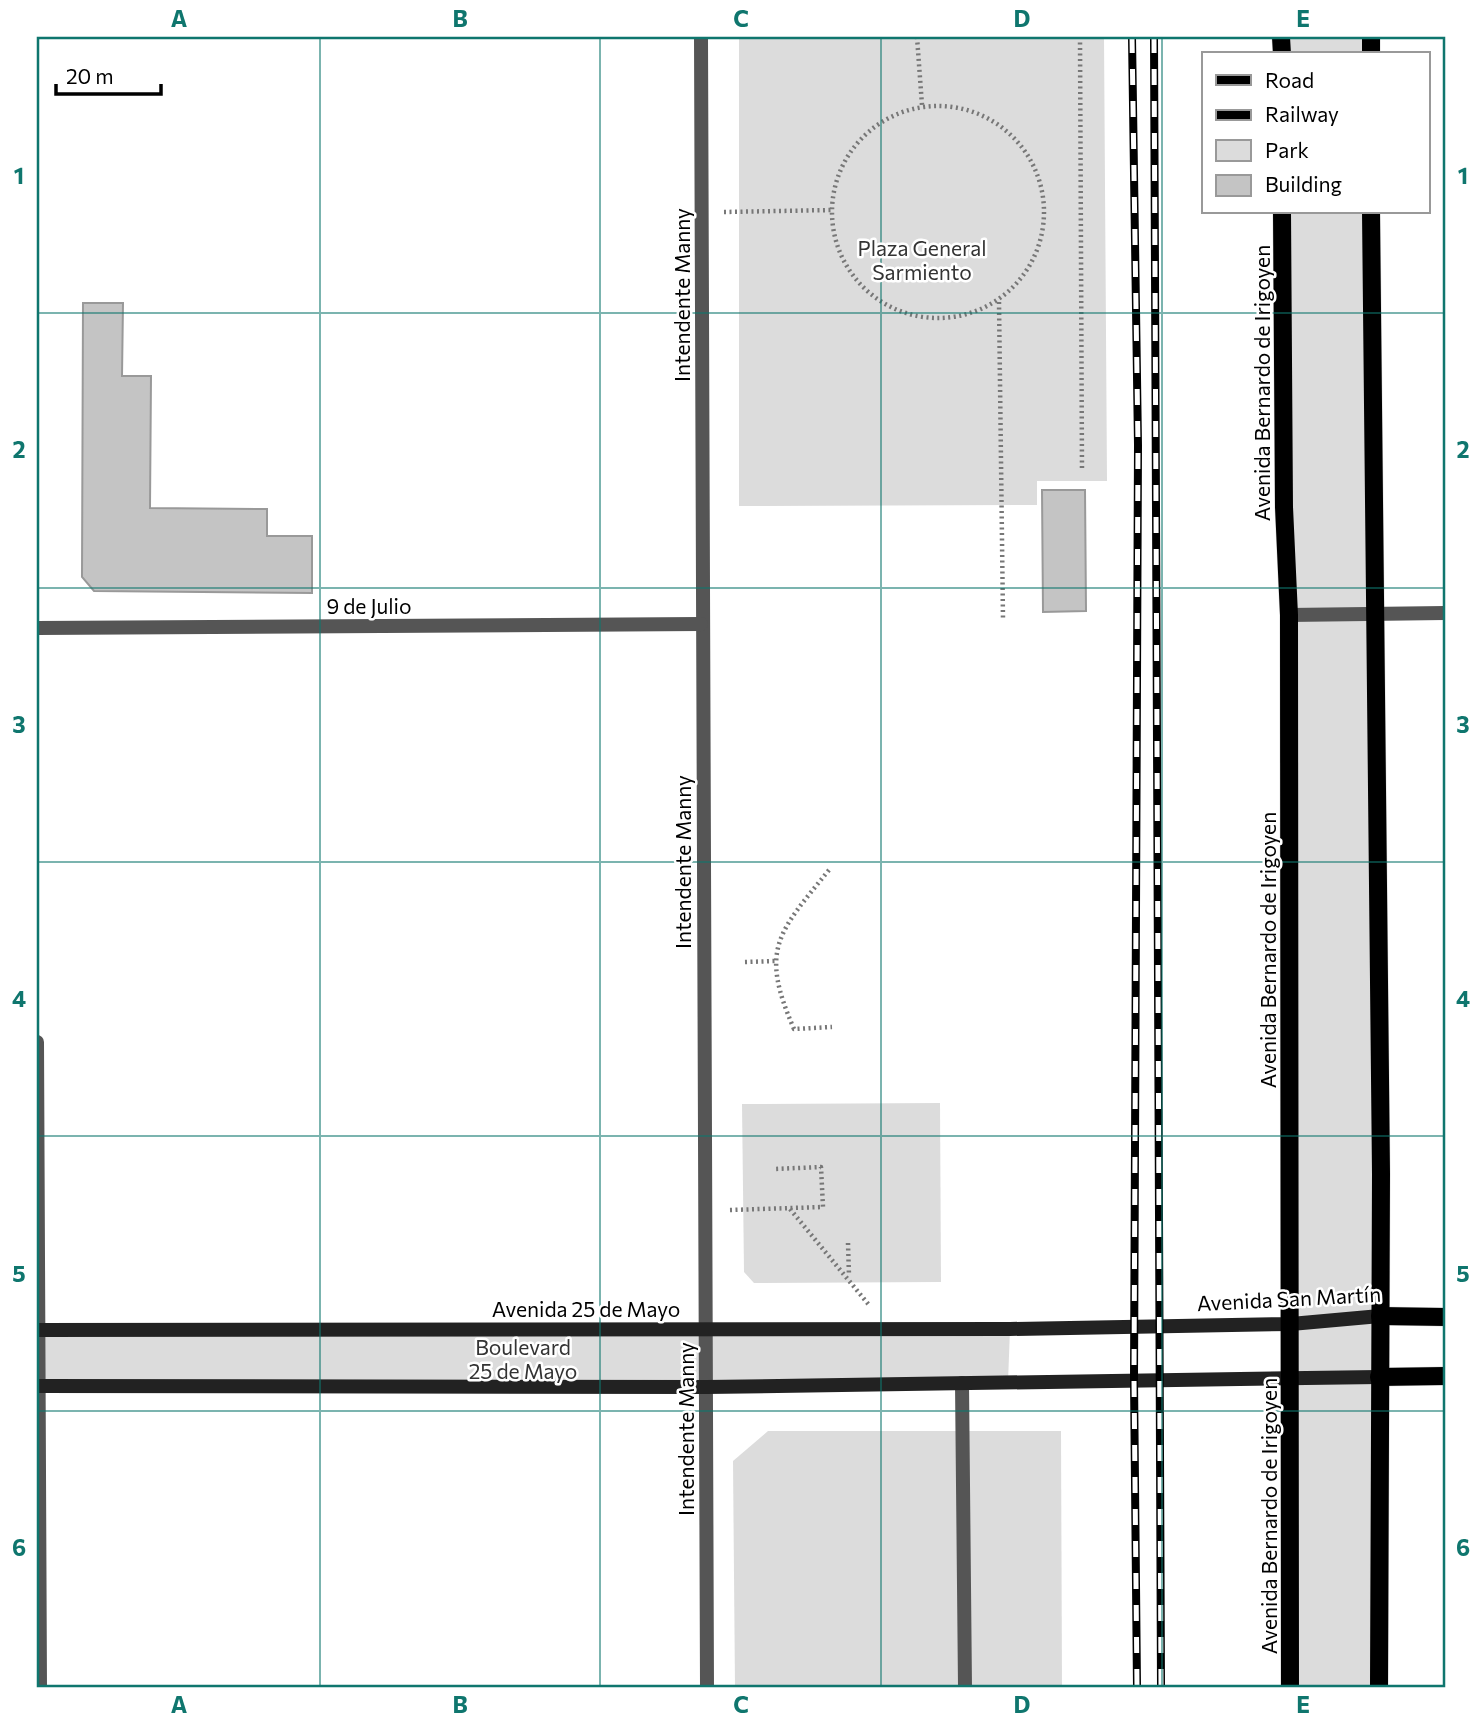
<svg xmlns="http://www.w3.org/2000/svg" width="1482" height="1724" viewBox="0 0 1482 1724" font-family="Commissioner,sans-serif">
	<rect width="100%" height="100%" fill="#fff"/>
	<!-- green -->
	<g fill="#dcdcdc">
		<polygon points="739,37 1104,37 1107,481 1037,481 1037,505 739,506"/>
		<polygon points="1281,37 1371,37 1371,54 1282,54"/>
		<polygon points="1282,212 1371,212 1379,1687 1290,1687"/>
		<polygon points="940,1103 941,1282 754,1283 744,1272 742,1104"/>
		<polygon points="1010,1329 1008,1382 37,1386 37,1330"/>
		<polygon points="768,1431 1061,1431 1062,1687 735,1687 733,1461"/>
	</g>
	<!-- building -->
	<g fill="#c4c4c4" stroke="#999" stroke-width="2">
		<polygon points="83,303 123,303 122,376 151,376 150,508 267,509 267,536 312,536 312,593 94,591 82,577"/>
		<polygon points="1042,490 1085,490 1086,611 1043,612"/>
	</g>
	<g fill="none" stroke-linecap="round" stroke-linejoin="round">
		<defs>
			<g id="primary">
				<polyline points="1281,37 1282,54"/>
				<polyline points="1371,37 1371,54"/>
				<polyline points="1282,212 1284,507 1289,615 1290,1687"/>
				<polyline points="1371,212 1381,1174 1379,1687"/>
				<polyline points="1380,1316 1445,1317"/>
				<polyline points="1379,1377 1445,1376"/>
			</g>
		</defs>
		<!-- primary casing -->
		<use href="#primary" stroke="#dbdbdb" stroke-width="19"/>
		<!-- path -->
		<g stroke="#777" stroke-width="4.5" stroke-dasharray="2 3.5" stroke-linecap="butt">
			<polyline points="917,37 922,105"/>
			<polyline points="1080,37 1082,471"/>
			<circle cx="938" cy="212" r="106"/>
			<polyline points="724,212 832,210"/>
			<polyline points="999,302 1003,619"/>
			<path d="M829,870c-51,63 -70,79 -35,159l38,-2"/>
			<polyline points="745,962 775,961"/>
			<polyline points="790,1209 869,1305"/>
			<polyline points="730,1210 823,1207 821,1167 774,1169"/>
			<polyline points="848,1243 849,1276"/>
		</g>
		<!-- service -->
		<polyline stroke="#555" stroke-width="14" points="962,1383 965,1687"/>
		<!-- minor -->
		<g stroke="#555" stroke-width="14">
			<polyline points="701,37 707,1687"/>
			<polyline points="1289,615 1445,613"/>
			<polyline points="37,628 701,624"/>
			<polyline points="37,1042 40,1687"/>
		</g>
		<!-- secondary -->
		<g stroke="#222" stroke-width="14">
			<polyline points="37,1330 1010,1329 1291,1324 1380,1316"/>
			<polyline points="37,1386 706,1387 1379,1377"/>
		</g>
		<!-- primary -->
		<use href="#primary" stroke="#000" stroke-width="18"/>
		<defs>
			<g id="rail">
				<polyline points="1132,37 1138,445 1134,1379 1137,1687"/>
				<polyline points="1154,37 1161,1687"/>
			</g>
		</defs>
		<!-- rail casing -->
		<use href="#rail" stroke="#000" stroke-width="8"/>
		<!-- rail -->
		<use href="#rail" stroke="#fff" stroke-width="5" stroke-dasharray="16" stroke-linecap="butt"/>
	</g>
	<!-- grid -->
	<path fill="none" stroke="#0f766e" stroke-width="2" stroke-opacity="0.55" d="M320,37v1650M600,37v1650M881,37v1650M1162,37v1650M37,313h1408M37,588h1408M37,862h1408M37,1136h1408M37,1411h1408"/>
	<g text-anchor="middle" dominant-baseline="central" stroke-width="5" stroke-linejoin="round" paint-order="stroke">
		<!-- park labels -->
		<g font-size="21" fill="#333" stroke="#fff">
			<text x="922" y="247">Plaza General<tspan x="922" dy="24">Sarmiento</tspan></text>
			<text x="523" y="1346">Boulevard<tspan x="523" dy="24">25 de Mayo</tspan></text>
		</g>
		<!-- street labels -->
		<g font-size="21" fill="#000" stroke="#fff">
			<text transform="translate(681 295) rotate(-90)">Intendente Manny</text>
			<text transform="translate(1261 383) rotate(-90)">Avenida Bernardo de Irigoyen</text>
			<text x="369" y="605">9 de Julio</text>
			<text transform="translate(682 862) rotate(-90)">Intendente Manny</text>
			<text transform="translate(1267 950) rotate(-90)">Avenida Bernardo de Irigoyen</text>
			<text transform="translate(1289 1298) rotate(-3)">Avenida San Martín</text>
			<text x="586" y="1308">Avenida 25 de Mayo</text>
			<text transform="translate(685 1429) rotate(-90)">Intendente Manny</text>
			<text transform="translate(1268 1516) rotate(-90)">Avenida Bernardo de Irigoyen</text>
		</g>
	</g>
	<!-- border -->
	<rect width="1482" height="1724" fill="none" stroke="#ffffff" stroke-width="77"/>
	<!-- legend -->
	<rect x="1202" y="52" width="228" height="161" fill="#ffffff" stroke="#999999" stroke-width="2"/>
	<rect x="1216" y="75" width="35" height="10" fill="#000000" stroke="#999999" stroke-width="2"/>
	<text x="1265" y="88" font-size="21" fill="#000000">Road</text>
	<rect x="1216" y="110" width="35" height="10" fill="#000000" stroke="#999999" stroke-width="2"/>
	<text x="1265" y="122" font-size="21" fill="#000000">Railway</text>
	<rect x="1216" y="140" width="35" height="21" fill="#dcdcdc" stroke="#999999" stroke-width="2"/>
	<text x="1265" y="158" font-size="21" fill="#000000">Park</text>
	<rect x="1216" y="175" width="35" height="21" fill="#c4c4c4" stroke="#999999" stroke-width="2"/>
	<text x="1265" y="192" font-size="21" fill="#000000">Building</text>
	<!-- scale -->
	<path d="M56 84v10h105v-10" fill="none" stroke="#000000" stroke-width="3.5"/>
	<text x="66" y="84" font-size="21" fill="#000000" stroke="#ffffff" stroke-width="5" paint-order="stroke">20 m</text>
	<rect x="38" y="38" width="1406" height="1648" fill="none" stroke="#0f766e" stroke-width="2.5"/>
	<g font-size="23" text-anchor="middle" font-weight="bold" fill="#0f766e">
		<text x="179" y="27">A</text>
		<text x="460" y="27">B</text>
		<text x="741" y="27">C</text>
		<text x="1022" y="27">D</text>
		<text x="1303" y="27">E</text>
		<text x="19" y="184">1</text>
		<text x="1463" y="184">1</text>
		<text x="19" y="458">2</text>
		<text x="1463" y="458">2</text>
		<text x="19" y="733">3</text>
		<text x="1463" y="733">3</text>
		<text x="19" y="1007">4</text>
		<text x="1463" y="1007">4</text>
		<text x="19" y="1282">5</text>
		<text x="1463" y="1282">5</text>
		<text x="19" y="1556">6</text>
		<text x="1463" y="1556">6</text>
		<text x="179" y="1713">A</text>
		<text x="460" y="1713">B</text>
		<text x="741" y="1713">C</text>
		<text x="1022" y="1713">D</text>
		<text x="1303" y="1713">E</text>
	</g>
</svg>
